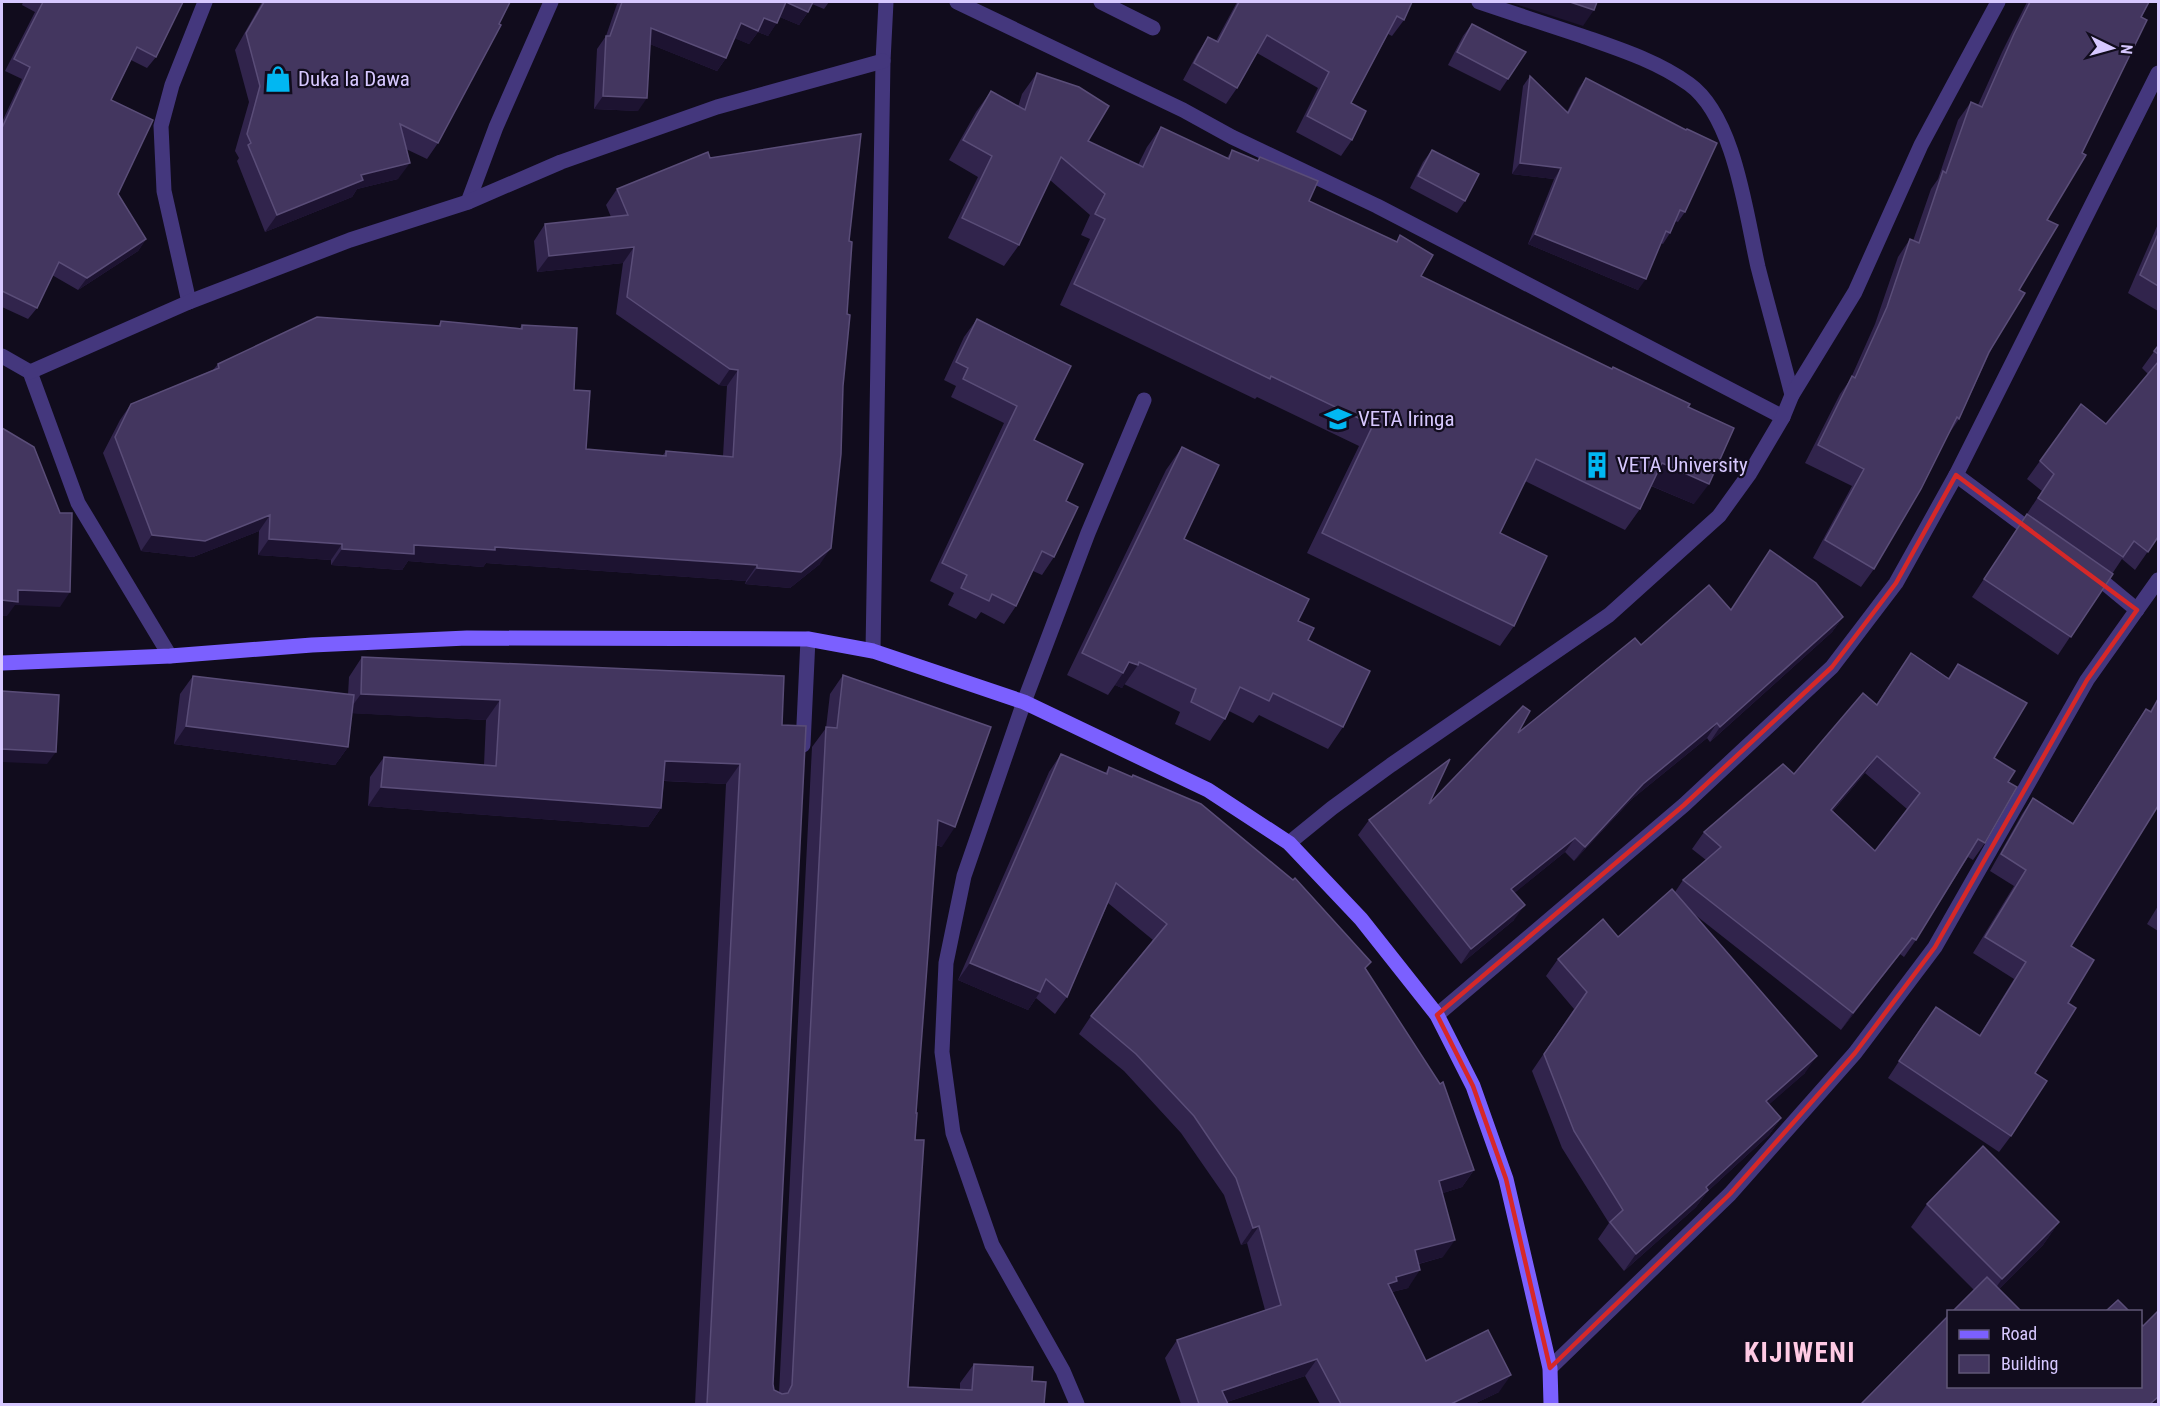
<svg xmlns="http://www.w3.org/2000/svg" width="2160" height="1406" viewBox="0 0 2160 1406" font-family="'Roboto Condensed',sans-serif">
	<rect width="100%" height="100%" fill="#110c1d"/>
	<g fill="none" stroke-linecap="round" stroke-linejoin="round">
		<!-- lane -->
		<g stroke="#44377d" stroke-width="15">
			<polyline points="957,2 1183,110 1232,137 1377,206 1783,417"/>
			<polyline points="1101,2 1153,28"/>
			<path d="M1479,2c34,11 69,23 103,34 37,13 75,25 107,48 46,33 57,131 69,183 11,43 23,85 34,128"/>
			<polyline points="873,651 883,61 886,2"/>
			<polyline points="803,745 808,639"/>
			<polyline points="1289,843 1332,808 1391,765 1609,615 1719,516 1750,473 1783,417 1792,395 1855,292 1921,145 1998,2"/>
		</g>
		<!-- street -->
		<g stroke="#44377d" stroke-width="15">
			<polyline points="468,202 496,127 551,2"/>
			<polyline points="189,302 164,191 161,126 172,85 205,2"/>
			<polyline points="2,356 30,372 78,503 170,656"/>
			<polyline points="30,372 189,302 350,240 468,202 561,162 717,107 883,61"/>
			<polyline points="1956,475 2038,536"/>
			<polyline points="2090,571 2137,610"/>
			<polyline points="1437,1015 1684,805 1832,667 1896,583 1956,475 2158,73"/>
			<polyline points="1550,1368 1730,1194 1855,1053 1935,947 2087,680 2158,580"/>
			<polyline points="1077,1404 1063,1371 992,1245 953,1133 942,1052 946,963 964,876 1024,702 1088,533 1144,400"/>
		</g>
		<!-- secondary -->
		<polyline stroke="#7b60ff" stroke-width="15" points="2,663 170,656 312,645 467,638 808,639 873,651 1024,702 1208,790 1289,843 1361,919 1437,1015 1473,1086 1506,1179 1550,1368 1551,1404"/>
	</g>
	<!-- wall -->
	<g fill="#31244c" fill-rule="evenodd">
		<polygon points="23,2 183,2 156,57 147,68 131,60 111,100 118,194 146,239 138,251 78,290 52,275 37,308 28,319 2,307 2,122 22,79 5,71 35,12 22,5"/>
		<polygon points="262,2 510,2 438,143 427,159 406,149 398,179 357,189 352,197 265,232 237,161 239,158 235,151 249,102 235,50"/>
		<polygon points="610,2 829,2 824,9 812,4 808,12 799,25 780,17 768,36 758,32 749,44 735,38 726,58 717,71 650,44 638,111 594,109 597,49 606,36 617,4"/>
		<polygon points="1237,2 1412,2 1404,20 1392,36 1388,34 1351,103 1352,140 1341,156 1296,132 1318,88 1257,53 1237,88 1226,104 1183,80 1197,54 1208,37 1216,41"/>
		<polygon points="2027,2 2149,2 2047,220 2019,290 1959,419 1948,435 1874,569 1861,587 1813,558 1852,486 1805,463 1840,394 1850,380 1875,324 1898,257 1910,239 1913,241 1931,189 1938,179 1958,120 1971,102 1978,105 2002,52"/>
		<polygon points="1472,24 1508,79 1500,91 1448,65 1463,36"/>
		<polygon points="1037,73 1088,141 1138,165 1147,147 1161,127 1227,158 1232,150 1257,161 1260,157 1309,201 1396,242 1400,235 1421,276 1688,407 1694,504 1651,486 1640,509 1625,530 1525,481 1500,533 1514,626 1500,646 1307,553 1359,446 1257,397 1255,399 1060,305 1090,239 1081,235 1090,215 1050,180 1019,245 1004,266 948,238 978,177 949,160 976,112 991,91 1018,107 1022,94"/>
		<polygon points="1530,76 1567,112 1579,88 1586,78 1685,212 1678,222 1675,221 1670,233 1663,244 1661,243 1638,290 1528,244 1554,179 1512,174 1523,86"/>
		<polygon points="1432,150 1465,201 1457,213 1410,188 1423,162"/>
		<polygon points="710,158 849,241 820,564 790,588 745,584 746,581 486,563 483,567 408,561 402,570 331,565 331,560 258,555 259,531 193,557 141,551 103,453 120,420 131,404 213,370 218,364 438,326 441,321 520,328 522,325 574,390 586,449 663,455 666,451 723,456 727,386 719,385 616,314 623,263 537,272 534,241 545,224 611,217 606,205 617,189"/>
		<polygon points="2158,224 2158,311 2128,293"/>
		<polygon points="977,319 1034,440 1066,501 1054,557 1042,575 1033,571 1016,606 1004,624 981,612 976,619 948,605 954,593 930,581 1004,423 951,397 956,386 944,380 964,337"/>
		<polygon points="2158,346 2158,537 2135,570 2122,559 2058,655 1972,597 2042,491 2027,479 2081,404 2106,424 2148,374 2142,368"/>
		<polygon points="1182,447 1184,539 1298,621 1308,640 1343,727 1328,749 1259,715 1253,723 1229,711 1225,719 1210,741 1175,724 1180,712 1124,684 1122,688 1115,685 1108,695 1067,675 1166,470"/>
		<polygon points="1770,550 1843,617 1832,632 1710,742 1707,738 1632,799 1574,861 1565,852 1514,893 1514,920 1461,964 1358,835 1369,820 1429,804 1518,733 1641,645 1731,610"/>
		<path d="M1911,653l37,25 10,-14 36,94 14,24 -23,61 -12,17 -5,-3 -52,83 -12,17 -4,-3 -59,76 -147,-116 111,159 -36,31 12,14 -12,17 -62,57 -11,15 -72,64 -26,-32 11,-16 -47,-75 -30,-77 42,-62 -28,-33 12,-17 60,-22 57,-45 8,-12 23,-20 -14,-11 12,-17 90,-58 82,-69zM1865,773l42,36 -32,42 -42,-40z"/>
		<polygon points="362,657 782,725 773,1384 774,1390 779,1393 812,747 826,728 830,694 843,675 942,847 936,845 916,1113 908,1387 960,1389 960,1383 974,1364 1032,1381 1044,1404 695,1404 726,784 664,781 661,808 648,827 368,806 370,777 384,757 484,765 486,720 352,713 348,747 335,765 174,744 180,694 193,676 348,695 349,677"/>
		<polygon points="2158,698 2158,806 2071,946 2068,1003 2035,1073 2011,1136 1999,1152 1888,1078 1924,1023 1979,1036 2014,979 1973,953 2014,886 1990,871 2022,814 2033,798 2073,823 2135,725 2146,709 2150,711"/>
		<polygon points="1061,754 1105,773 1109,767 1131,777 1133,775 1366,969 1474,1170 1462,1187 1443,1193 1443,1257 1419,1264 1408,1288 1392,1292 1426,1361 1499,1392 1474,1404 1320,1404 1305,1376 1227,1402 1228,1404 1181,1404 1165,1358 1177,1340 1265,1310 1247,1243 1241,1245 1224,1195 1181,1133 1124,1071 1079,1034 1091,1016 1153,940 1108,903 1067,997 1055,1014 1036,998 1028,1010 958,980 1049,772"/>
		<polygon points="2158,906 2158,931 2147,924"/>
		<polygon points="1927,1204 2059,1222 2043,1245 1999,1289 1974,1290 1911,1227"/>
	</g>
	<!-- shaded-wall -->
	<g fill="#1d1331">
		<polygon points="610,2 619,2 617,4"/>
		<polygon points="786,2 808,12 799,25 777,16"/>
		<polygon points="1509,2 1570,2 1594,10 1583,26"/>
		<polygon points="764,18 777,23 768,36 758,32 749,44 731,37 741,23"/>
		<polygon points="651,28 726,58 717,71 642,41"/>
		<polygon points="603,96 647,98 638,111 594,109"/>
		<polygon points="410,163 398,179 357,189 352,197 265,232 277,215 361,175"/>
		<polygon points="1520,163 1561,168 1554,179 1512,174"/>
		<polygon points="1535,234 1646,279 1638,290 1528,244"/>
		<polygon points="146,239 138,251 78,290 87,278"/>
		<polygon points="634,247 623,263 537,272 549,256"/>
		<polygon points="730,369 738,370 727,386 719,385"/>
		<polygon points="1662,463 1709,484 1694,504 1647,484"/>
		<polygon points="270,515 259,531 193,557 141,551 152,535"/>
		<polygon points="269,539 342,544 331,560 258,555"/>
		<polygon points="414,545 495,547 757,565 746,581 486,563 483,567 408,561 402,570 331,565 342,549"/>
		<polygon points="831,548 820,564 790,588 745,584 757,568"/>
		<polygon points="18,590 70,592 60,607 15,605 7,616 2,616 2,600"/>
		<polygon points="1843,617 1832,632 1710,742 1720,727"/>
		<polygon points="1129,662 1138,665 1122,688 1115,685 1123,673"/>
		<polygon points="361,694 500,700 486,720 347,713"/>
		<polygon points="1717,723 1707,738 1632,799 1574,861 1585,847 1643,784"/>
		<polygon points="186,726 348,747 335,765 174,744"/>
		<polygon points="2,749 56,752 47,764 2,762"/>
		<polygon points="1877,756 1865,773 1820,826 1831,810"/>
		<polygon points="665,761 740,764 726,784 652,780"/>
		<polygon points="381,787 661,808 648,827 368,806"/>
		<polygon points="938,820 955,827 942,847 924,840"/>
		<polygon points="1575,838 1565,852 1501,904 1511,889"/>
		<polygon points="1525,905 1514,920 1461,964 1471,949"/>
		<polygon points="1912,938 1900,954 1841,1030 1853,1013"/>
		<polygon points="970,963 1040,992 1028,1010 958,980"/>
		<polygon points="1817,1056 1805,1073 1754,1118 1766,1101"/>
		<polygon points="1781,1118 1769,1135 1707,1192 1696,1207 1624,1271 1636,1254 1706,1187"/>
		<polygon points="1474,1170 1462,1187 1427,1198 1439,1181"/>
		<polygon points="2059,1222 2043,1245 1986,1302 2002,1279"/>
		<polygon points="1259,1226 1247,1243 1241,1245 1253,1228"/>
		<polygon points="1455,1240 1443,1257 1403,1268 1415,1250"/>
		<polygon points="1420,1270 1408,1288 1388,1293 1388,1284 1396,1277"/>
		<polygon points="1317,1359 1305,1376 1221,1404 1222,1391"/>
		<polygon points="1511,1375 1499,1392 1474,1404 1451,1404"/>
		<polygon points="2158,1397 2158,1403 2156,1404 2150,1404"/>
	</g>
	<!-- building -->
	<g fill="#43365f" stroke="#5a4d78" stroke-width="1.5" fill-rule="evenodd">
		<polygon points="43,2 183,2 156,57 137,47 111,100 153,120 118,194 146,239 87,278 59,262 37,308 2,291 2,128 30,67 14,59"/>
		<polygon points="264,2 510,2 499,24 501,25 438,143 400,124 410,163 361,175 363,180 277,215 248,145 251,143 247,134 260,86 246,33"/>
		<polygon points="622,2 813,2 808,12 786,2 777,23 764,18 758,31 741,23 726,58 651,28 647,98 603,96 606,36 610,36"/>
		<polygon points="1239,2 1412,2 1404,20 1397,16 1351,103 1366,111 1352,140 1307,116 1329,72 1267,35 1237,88 1194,63 1208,37 1218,42"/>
		<polygon points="1570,2 1597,2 1594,10"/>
		<polygon points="2030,2 2149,2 2141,17 2147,20 2082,153 2086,155 2047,220 2058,225 2019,290 2025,293 1989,352 1959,419 1957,417 1921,489 1874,569 1825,540 1864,469 1818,445 1852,376 1855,378 1887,307 1910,239 1919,243 1943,171 1946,173 1971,102 1982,107 2014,34"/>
		<polygon points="1472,24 1526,52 1508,79 1457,52"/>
		<polygon points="1037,73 1079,87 1109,106 1088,141 1143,167 1161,127 1229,159 1232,150 1258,161 1260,157 1318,181 1309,201 1397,242 1400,235 1433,255 1421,276 1612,369 1613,367 1690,404 1688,407 1734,428 1709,484 1662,463 1640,509 1536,459 1500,533 1547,556 1514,626 1322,533 1373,425 1271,376 1270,379 1074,284 1105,219 1095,214 1105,194 1061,157 1019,245 962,218 992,156 963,140 991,91 1025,110"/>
		<polygon points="1530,76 1568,113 1586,78 1686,130 1687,129 1717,143 1685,212 1680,210 1670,233 1666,231 1646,279 1535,234 1561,168 1520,163"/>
		<polygon points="861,134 849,241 852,242 847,314 850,315 843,386 841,454 831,548 801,572 757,568 757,565 495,547 495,550 414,545 414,554 342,549 342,544 269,539 270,515 205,541 152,535 115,437 131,404 219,368 218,364 317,317 440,326 441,321 522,329 522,325 577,328 574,390 590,391 586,449 666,456 666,451 733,457 738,370 730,369 627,297 634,247 549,256 545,224 628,215 617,189 708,152 710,158"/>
		<polygon points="1432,150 1479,174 1465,201 1418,176"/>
		<polygon points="2158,234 2158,286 2140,275"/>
		<polygon points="977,319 1071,366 1034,440 1083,464 1066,501 1078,507 1054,557 1042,551 1016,606 992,594 989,601 961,588 967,575 942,563 1017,406 963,379 968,368 956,362"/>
		<polygon points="2158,346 2158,354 2154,351"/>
		<polygon points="2158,362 2158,537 2148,552 2134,541 2123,557 2038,498 2054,474 2040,461 2081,404 2106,424"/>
		<polygon points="2,428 34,447 60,513 72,513 70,592 18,590 18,602 2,600"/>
		<polygon points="1182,447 1219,465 1184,539 1309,599 1298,621 1314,628 1308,640 1370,671 1343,727 1273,693 1269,701 1240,687 1225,719 1191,702 1196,689 1139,662 1138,665 1129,662 1123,673 1082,653"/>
		<polygon points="2027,514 2113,574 2071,637 1984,579"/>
		<polygon points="1770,550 1816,583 1843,617 1720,727 1717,723 1643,784 1585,847 1575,838 1511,889 1525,905 1471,949 1369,820 1450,759 1429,804 1523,706 1530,711 1518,733 1635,638 1641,645 1709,585 1731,610"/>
		<path d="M1911,653l38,26 9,-15 69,39 -33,55 21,13 -7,11 9,5 -32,56 -7,-4 -62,101 -4,-2 -59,75 -170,-133 38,-33 -17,-15 79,-68 11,10 69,-81 14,12zM1877,756l43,37 -45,58 -44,-41z"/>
		<polygon points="362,657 784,676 782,725 806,726 773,1384 774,1390 782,1394 788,1393 792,1385 826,727 837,728 843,675 991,727 955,827 938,820 916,1113 917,1113 915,1140 924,1140 908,1387 972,1390 974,1364 1033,1367 1032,1381 1046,1382 1044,1404 707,1404 740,764 665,761 661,808 381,787 384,757 496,766 500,700 361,694"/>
		<polygon points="193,676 354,695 348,747 186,726"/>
		<polygon points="2,691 59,695 56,752 2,749"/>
		<polygon points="2158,699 2158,806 2071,946 2094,960 2068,1003 2076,1008 2035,1073 2047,1081 2011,1136 1899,1061 1936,1007 1980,1036 2026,962 1985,937 2026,870 2001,854 2033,798 2073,824 2146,709 2151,712"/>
		<polygon points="1061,754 1107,774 1109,767 1132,777 1133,775 1201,804 1293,880 1295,878 1371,962 1365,968 1440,1084 1443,1082 1474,1170 1439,1181 1455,1240 1415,1250 1420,1270 1396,1277 1397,1281 1388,1284 1426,1361 1488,1330 1511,1375 1451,1404 1341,1404 1317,1359 1222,1391 1228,1404 1199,1404 1177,1340 1281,1305 1259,1226 1253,1228 1236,1178 1194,1116 1136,1054 1091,1016 1167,924 1116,883 1067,997 1046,979 1040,992 970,963"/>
		<polygon points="1672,889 1817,1056 1766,1101 1781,1118 1706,1187 1708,1190 1636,1254 1610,1222 1623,1210 1574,1131 1544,1054 1587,992 1558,959 1603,919 1618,937"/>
		<polygon points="1983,1146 2059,1222 2002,1279 1927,1204"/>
		<polygon points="1987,1277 2021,1311 1953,1311"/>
		<polygon points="2118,1300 2129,1311 2106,1311"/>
		<polygon points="2158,1311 2158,1397 2150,1404 1864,1404 1862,1403 1948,1316 1948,1386 2140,1386 2140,1323 2143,1326"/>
	</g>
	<!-- marked area -->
	<path fill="none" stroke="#d62828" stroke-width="4.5" stroke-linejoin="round" d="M1956,475l181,135 -50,70 -152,267 -80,106 -125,141 -180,174 -44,-189 -33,-93 -36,-71 247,-210 148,-138 64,-84z"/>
	<!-- icons -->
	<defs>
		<symbol id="shop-bare" viewBox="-9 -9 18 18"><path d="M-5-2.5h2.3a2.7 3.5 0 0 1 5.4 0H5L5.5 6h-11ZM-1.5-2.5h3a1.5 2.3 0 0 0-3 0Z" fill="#01b7f2" stroke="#110c1d" stroke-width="2.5" paint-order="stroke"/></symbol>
		<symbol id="school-bare" viewBox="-9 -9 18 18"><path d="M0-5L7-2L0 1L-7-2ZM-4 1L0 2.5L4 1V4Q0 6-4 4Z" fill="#01b7f2" stroke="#110c1d" stroke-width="2.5" paint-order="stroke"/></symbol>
		<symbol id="building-bare" viewBox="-9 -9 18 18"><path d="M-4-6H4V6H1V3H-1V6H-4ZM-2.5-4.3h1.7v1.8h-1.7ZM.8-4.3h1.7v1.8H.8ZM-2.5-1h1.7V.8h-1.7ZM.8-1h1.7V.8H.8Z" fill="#01b7f2" stroke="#110c1d" stroke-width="2.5" paint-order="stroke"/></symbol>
	</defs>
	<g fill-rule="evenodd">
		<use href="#shop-bare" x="259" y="60" width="38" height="38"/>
		<use href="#school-bare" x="1319" y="400" width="38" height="38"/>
		<use href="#building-bare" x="1578" y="446" width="38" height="38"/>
	</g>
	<g text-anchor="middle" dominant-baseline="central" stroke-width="4.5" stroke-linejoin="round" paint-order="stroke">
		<!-- poi labels -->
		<g font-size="21" fill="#d7c8ff" stroke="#110c1d" text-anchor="start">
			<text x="298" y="79">Duka la Dawa</text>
			<text x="1358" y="419">VETA Iringa</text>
			<text x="1617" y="465">VETA University</text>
		</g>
		<!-- district labels -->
		<g font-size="27" font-weight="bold" letter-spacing="1.5" fill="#ffcae4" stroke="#110c1d">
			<text x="1800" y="1353">KIJIWENI</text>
		</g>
	</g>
	<!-- border -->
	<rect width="2160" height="1406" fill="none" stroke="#d7c8ff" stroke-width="6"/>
	<!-- legend -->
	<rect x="1947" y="1310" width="195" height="78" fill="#110c1d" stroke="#605777" stroke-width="1.5"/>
	<rect x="1959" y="1330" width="30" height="9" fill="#7b60ff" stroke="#605777" stroke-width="1.5"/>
	<text x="2001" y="1340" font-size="18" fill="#d7c8ff">Road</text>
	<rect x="1959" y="1355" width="30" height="18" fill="#43365f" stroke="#605777" stroke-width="1.5"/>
	<text x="2001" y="1370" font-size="18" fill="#d7c8ff">Building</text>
	<!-- north arrow -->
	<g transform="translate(2112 48) rotate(95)" stroke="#110c1d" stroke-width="4.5" paint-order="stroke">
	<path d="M0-4.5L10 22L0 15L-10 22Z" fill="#d7c8ff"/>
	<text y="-9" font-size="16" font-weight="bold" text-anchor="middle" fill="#d7c8ff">N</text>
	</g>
</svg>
